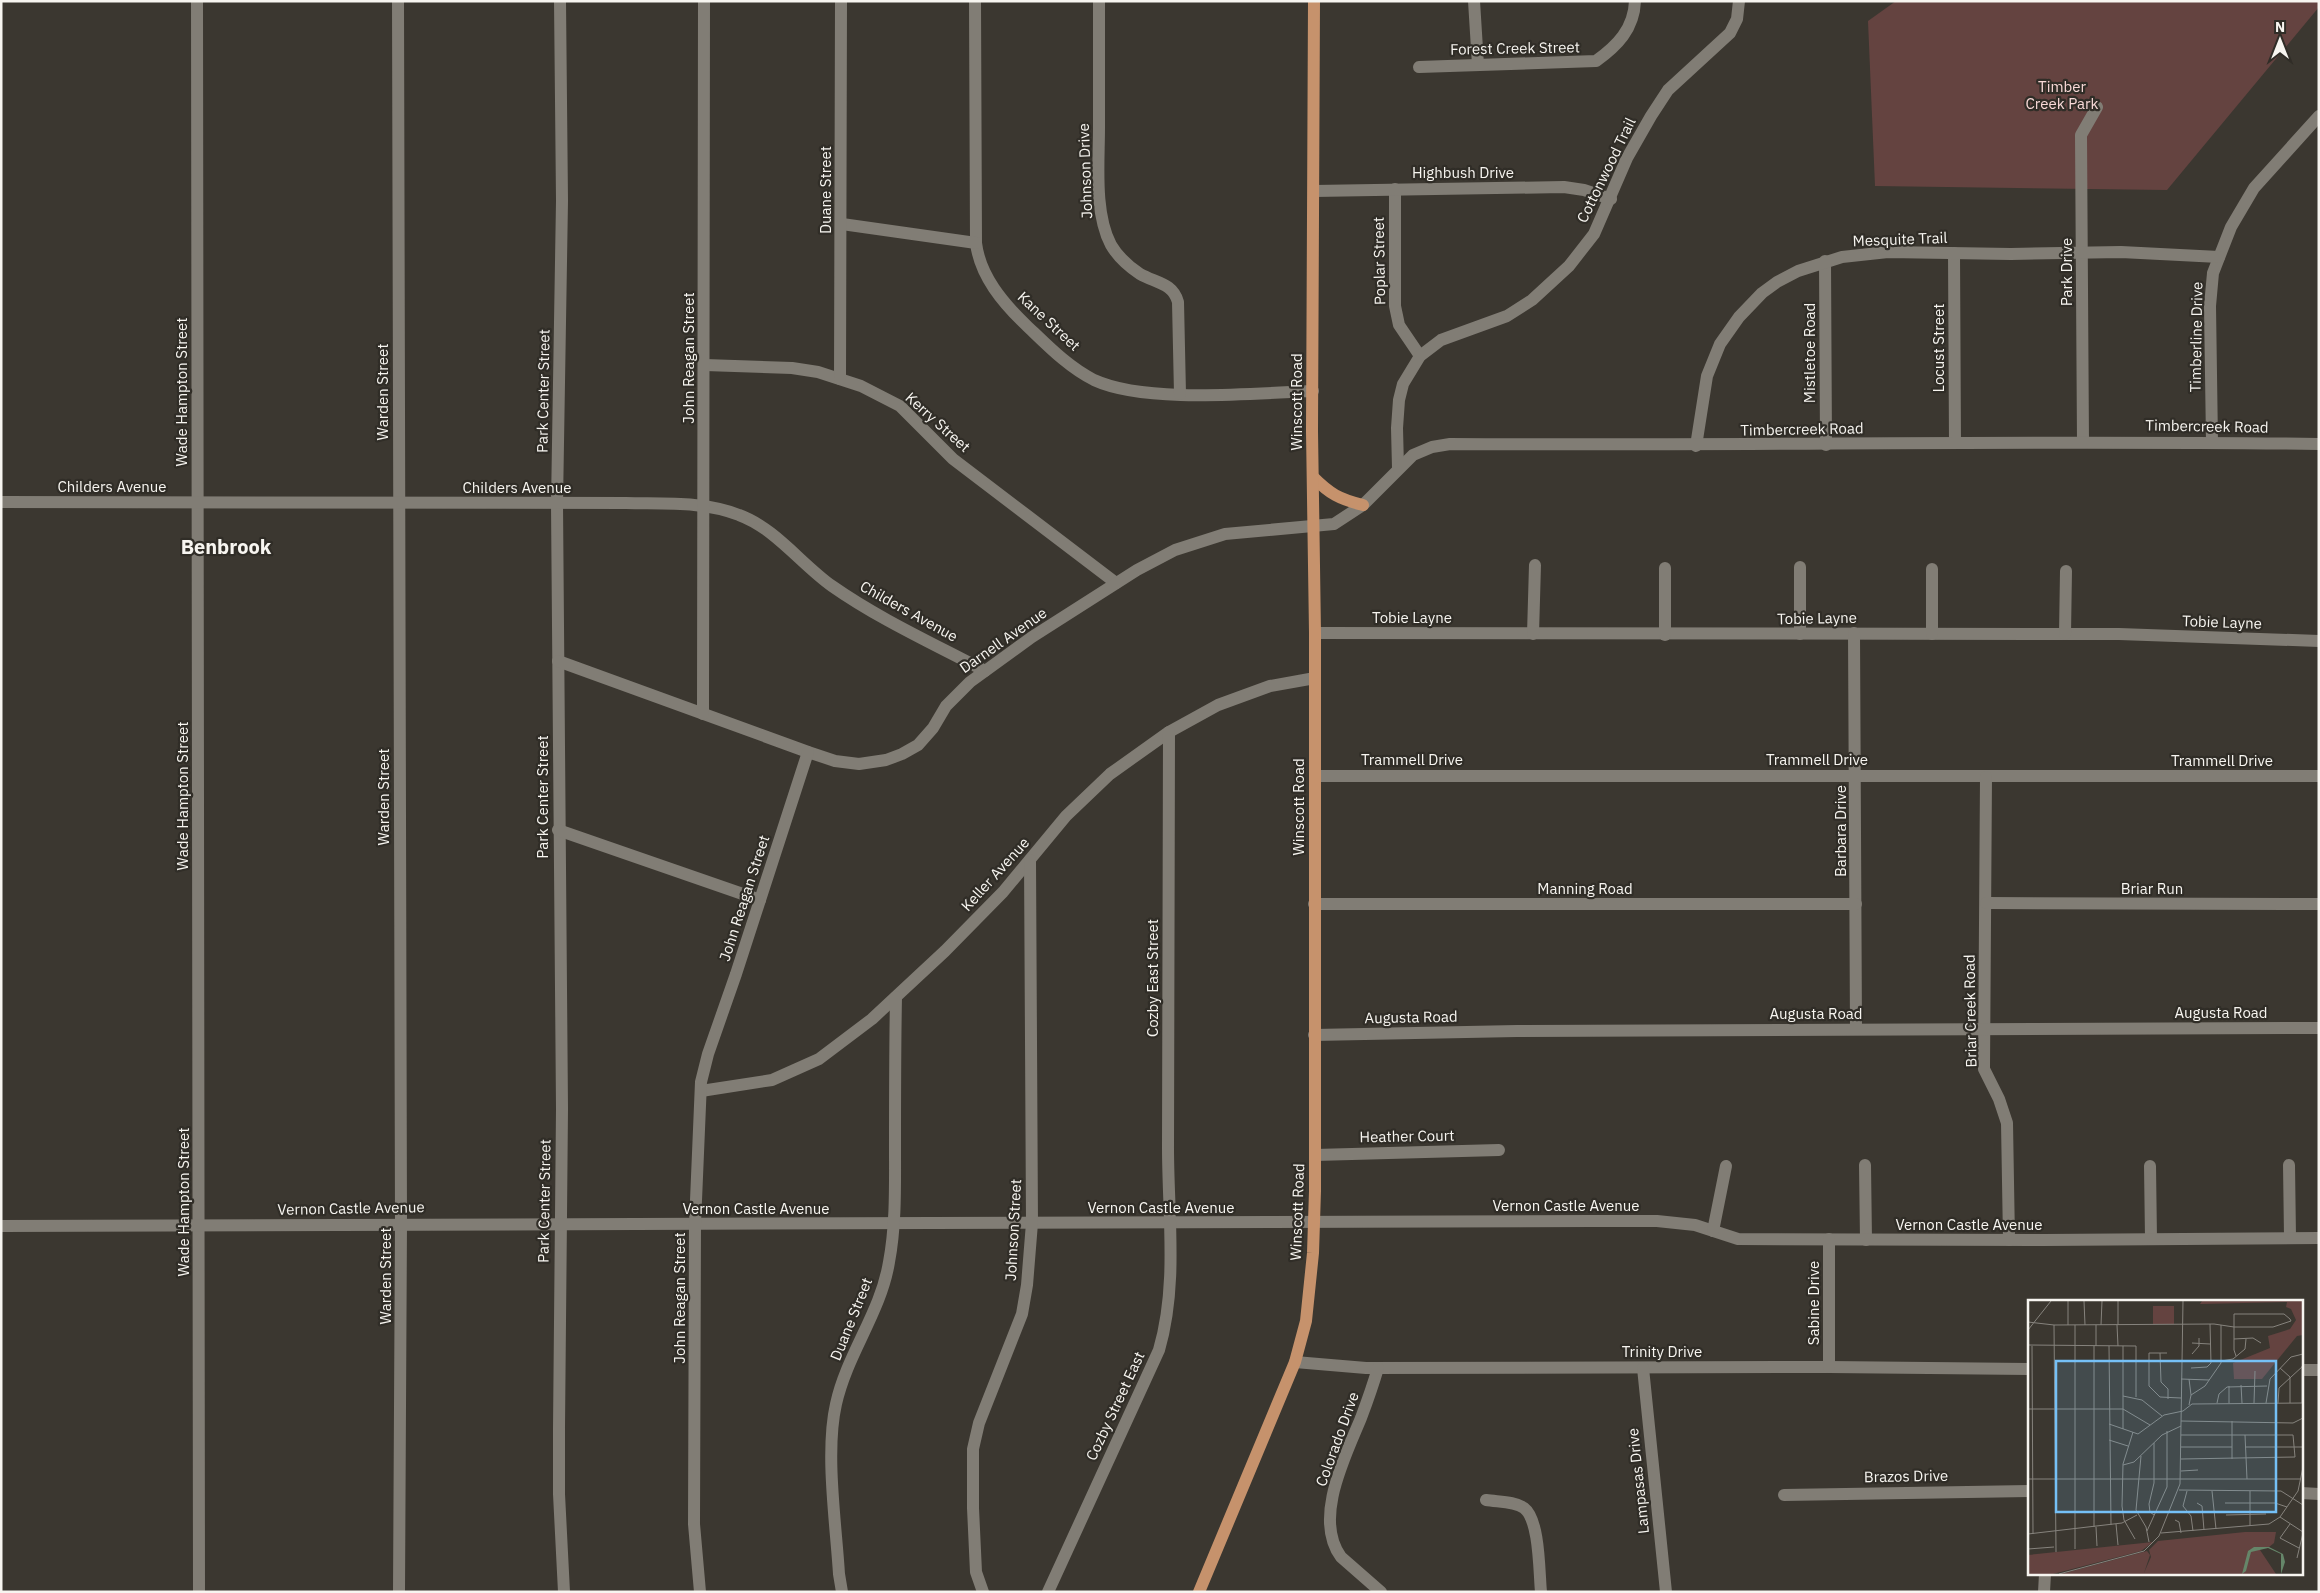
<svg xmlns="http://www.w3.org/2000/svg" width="2320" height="1593" viewBox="0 0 2320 1593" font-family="'IBM Plex Sans',sans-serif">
	<rect width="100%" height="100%" fill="#3b3730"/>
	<!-- green -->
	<polygon fill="#644340" points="1896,1 2319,1 2319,7 2167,190 1875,186 1868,21"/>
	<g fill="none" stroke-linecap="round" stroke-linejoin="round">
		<!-- minor -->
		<g stroke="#817d75" stroke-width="12">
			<polyline points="197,1 199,1592"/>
			<polyline points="398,1 401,1223 399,1592"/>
			<polyline points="560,1 562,201 557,504 562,1109 559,1428 559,1494 564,1592"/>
			<path d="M975,1l1,242c4,33 27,60 50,82 21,20 42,42 68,55 52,24 160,13 219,11"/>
			<path d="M1099,1c0,42 0,85 0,127 0,35 -5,85 12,117 7,12 17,21 29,29 16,9 33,9 38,28l2,92"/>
			<polyline points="1474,1 1478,65"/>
			<path d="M1419,67l177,-6c21,-15 38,-32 39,-60"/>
			<polyline points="1395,189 1395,306 1399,325 1420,356"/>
			<polyline points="1314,191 1564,187 1584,190 1611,199"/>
			<polyline points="842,224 976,243"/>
			<polyline points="1954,253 1955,443"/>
			<polyline points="1825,261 1826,445"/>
			<polyline points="705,365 792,368 818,372 861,386 900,406 953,459 1116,583"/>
			<polyline points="840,379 841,1"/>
			<polyline points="2083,442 2081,135 2097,107"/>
			<polyline points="2212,442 2210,306 2213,273 2231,227 2254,188 2319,116"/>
			<polyline points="1696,446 1707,376 1720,344 1739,317 1762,293 1777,282 1798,271 1842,257 1888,252 2011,254 2121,252 2219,257"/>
			<polyline points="1398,468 1397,428 1399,400 1403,384 1420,356 1441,340 1507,316 1532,300 1569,266 1594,234 1627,158 1651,116 1668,90 1730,33 1737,19 1739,1"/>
			<path d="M1,502l625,1c37,1 78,-2 113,12 36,13 62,49 93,71 47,33 102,58 153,85"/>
			<polyline points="1800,567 1800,634"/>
			<polyline points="1315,633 2119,634 2319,641"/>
			<polyline points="1854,633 1856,1029"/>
			<polyline points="1533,634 1535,565"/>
			<polyline points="1932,634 1932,569"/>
			<polyline points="2065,634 2066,571"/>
			<polyline points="1665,635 1665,568"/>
			<path d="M558,661l250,91 27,9 24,3 27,-4 16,-6 16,-9 15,-17 13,-22 24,-24 62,-45 105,-67 38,-20 50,-16 109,-10 29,-19 50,-50 19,-8 18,-3c290,2 579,-4 869,0"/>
			<polyline points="703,714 704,1"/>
			<polyline points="1315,776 2319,776"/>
			<polyline points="1986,777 1984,1069 1999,1099 2007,1123 2009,1240"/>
			<polyline points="558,830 760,900"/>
			<polyline points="1986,903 2319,904"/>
			<polyline points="1314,904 1856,904"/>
			<polyline points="1314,1035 1517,1031 2319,1028"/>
			<polyline points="701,1091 772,1080 819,1059 872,1019 945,951 1003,892 1066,816 1110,774 1169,732 1218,705 1270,686 1315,678"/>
			<polyline points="1315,1155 1499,1150"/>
			<polyline points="1865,1165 1866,1240"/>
			<polyline points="2289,1165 2290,1237"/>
			<polyline points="2150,1166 2151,1239"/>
			<polyline points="1,1226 1591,1221 1657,1221 1695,1225 1738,1239 2044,1240 2319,1238"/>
			<polyline points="1713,1231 1726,1166"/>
			<polyline points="1295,1362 1366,1368 1829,1367 2029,1369"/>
			<polyline points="1829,1367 1829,1239"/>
			<path d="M1378,1368c-5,17 -11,34 -17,50 -16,39 -48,101 -20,139l40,35"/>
			<polyline points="1643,1368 1666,1592"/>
			<polyline points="2301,1370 2319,1370"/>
			<polyline points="2301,1493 2319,1494"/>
			<polyline points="1784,1495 2029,1491"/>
			<path d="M1486,1500c12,2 29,1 38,8 16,12 15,65 17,84"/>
			<polyline points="700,1592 694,1524 695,1224 701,1082 708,1054 736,974 808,752"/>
			<path d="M842,1592l-3,-18c-3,-50 -14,-122 -3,-170 11,-50 45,-92 53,-142 7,-37 6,-76 6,-114 0,-50 0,-101 1,-151"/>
			<polyline points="983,1592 976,1572 973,1508 973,1449 979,1423 1022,1314 1027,1285 1032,1223 1030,860"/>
			<path d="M1048,1592l111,-242c19,-65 9,-135 9,-202 0,-139 1,-278 1,-416"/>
			<polyline points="2044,1592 2045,1574"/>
		</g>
		<!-- major -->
		<g stroke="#c6926c" stroke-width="12">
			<path d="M1313,477c17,17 26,22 50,28"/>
			<polyline points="1199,1592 1295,1362 1306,1321 1313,1253 1315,1191 1315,633 1312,431 1314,1"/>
		</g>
	</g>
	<g text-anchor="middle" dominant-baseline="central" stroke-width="4.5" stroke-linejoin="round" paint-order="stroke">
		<!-- street labels -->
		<g font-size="15" fill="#f7f5f0" stroke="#302d27">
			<text transform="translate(1515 48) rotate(-1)">Forest Creek Street</text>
			<text transform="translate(1606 170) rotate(-64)">Cottonwood Trail</text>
			<text transform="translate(1085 171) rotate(-92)">Johnson Drive</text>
			<text x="1463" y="172">Highbush Drive</text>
			<text transform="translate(825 190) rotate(-90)">Duane Street</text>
			<text transform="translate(1900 239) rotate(-2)">Mesquite Trail</text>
			<text transform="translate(1379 261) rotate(-91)">Poplar Street</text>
			<text transform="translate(2066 272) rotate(-90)">Park Drive</text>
			<text transform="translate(1049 321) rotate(43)">Kane Street</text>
			<text transform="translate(2196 337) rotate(-89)">Timberline Drive</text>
			<text transform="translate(1938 348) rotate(-90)">Locust Street</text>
			<text transform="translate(1809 353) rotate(-90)">Mistletoe Road</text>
			<text transform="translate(688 358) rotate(-90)">John Reagan Street</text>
			<text transform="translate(543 391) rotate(-89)">Park Center Street</text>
			<text transform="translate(181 392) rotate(-90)">Wade Hampton Street</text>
			<text transform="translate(382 392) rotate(-90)">Warden Street</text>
			<text transform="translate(1296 402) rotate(-90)">Winscott Road</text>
			<text transform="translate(938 422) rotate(42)">Kerry Street</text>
			<text transform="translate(2207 426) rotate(1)">Timbercreek Road</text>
			<text transform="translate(1802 429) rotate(-1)">Timbercreek Road</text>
			<text x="112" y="486">Childers Avenue</text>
			<text x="517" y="487">Childers Avenue</text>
			<text transform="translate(909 611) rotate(29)">Childers Avenue</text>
			<text x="1412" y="617">Tobie Layne</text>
			<text transform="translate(1817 618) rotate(-1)">Tobie Layne</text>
			<text transform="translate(2222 622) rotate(2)">Tobie Layne</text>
			<text transform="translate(1003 640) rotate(-35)">Darnell Avenue</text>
			<text x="1412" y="759">Trammell Drive</text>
			<text x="1817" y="759">Trammell Drive</text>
			<text x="2222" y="760">Trammell Drive</text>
			<text transform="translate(182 796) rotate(-90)">Wade Hampton Street</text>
			<text transform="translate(383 797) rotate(-90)">Warden Street</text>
			<text transform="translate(542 797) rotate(-90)">Park Center Street</text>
			<text transform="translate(1298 807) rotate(-90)">Winscott Road</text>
			<text transform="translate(1840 831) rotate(-90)">Barbara Drive</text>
			<text transform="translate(995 874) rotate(-48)">Keller Avenue</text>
			<text x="1585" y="888">Manning Road</text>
			<text x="2152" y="888">Briar Run</text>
			<text transform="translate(744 898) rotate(-72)">John Reagan Street</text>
			<text transform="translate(1152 978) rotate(-90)">Cozby East Street</text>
			<text transform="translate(1970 1011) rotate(-91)">Briar Creek Road</text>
			<text x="2221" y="1012">Augusta Road</text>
			<text x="1816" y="1013">Augusta Road</text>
			<text transform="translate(1411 1017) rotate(-1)">Augusta Road</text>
			<text transform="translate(1407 1136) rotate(-1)">Heather Court</text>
			<text transform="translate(544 1201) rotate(-89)">Park Center Street</text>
			<text transform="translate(183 1202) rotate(-90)">Wade Hampton Street</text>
			<text x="1566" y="1205">Vernon Castle Avenue</text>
			<text x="1161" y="1207">Vernon Castle Avenue</text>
			<text transform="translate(351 1208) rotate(-1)">Vernon Castle Avenue</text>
			<text x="756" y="1208">Vernon Castle Avenue</text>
			<text transform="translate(1297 1212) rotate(-88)">Winscott Road</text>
			<text x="1969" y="1224">Vernon Castle Avenue</text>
			<text transform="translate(1013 1230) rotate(-87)">Johnson Street</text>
			<text transform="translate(385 1276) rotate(-90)">Warden Street</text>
			<text transform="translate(679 1298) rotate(-90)">John Reagan Street</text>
			<text transform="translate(1813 1303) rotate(-90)">Sabine Drive</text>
			<text transform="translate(851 1319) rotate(-68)">Duane Street</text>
			<text x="1662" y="1351">Trinity Drive</text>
			<text transform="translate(1115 1406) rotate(-65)">Cozby Street East</text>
			<text transform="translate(1337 1439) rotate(-70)">Colorado Drive</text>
			<text transform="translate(1906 1476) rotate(-1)">Brazos Drive</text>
			<text transform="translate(1638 1481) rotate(-96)">Lampasas Drive</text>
		</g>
		<!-- park labels -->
		<g font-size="15" fill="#f8d9d7" stroke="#302d27">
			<text x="2062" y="86">Timber<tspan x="2062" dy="17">Creek Park</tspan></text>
		</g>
		<!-- district labels -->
		<g font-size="20" font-weight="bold" fill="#f7f5f0" stroke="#302d27">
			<text x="226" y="546">Benbrook</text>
		</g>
	</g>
	<!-- overview -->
	<g transform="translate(2028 1300)">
		<rect width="275" height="275" fill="#3b3730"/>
		<path d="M174,1h101v34l-6,1 -35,43h-28l-1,-16 37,-15 -2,-12 22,-7 6,-9 -5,-11 -5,-2 1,-5 -87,2zM125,6h21v18h-21zM217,232h31l-2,11 -5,4 -20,3h11l16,24h-215l86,-23 3,4 -6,18 7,-16 -2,-7 9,-9zM125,242l-12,9 -88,23h-25v-19z" fill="#644340"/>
		<path d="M226,247h15l14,7 2,8 -4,12v-20l-13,-6 -17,4 -5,19 -4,3 6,-23z" fill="#658669"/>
		<path fill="none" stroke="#86837d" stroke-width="1" d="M40,1v24M56,1l1,24M0,22l26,3 160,-1 20,3h39l18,-6 -1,-2 -6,-5h-50v36l2,6M26,25l2,227M47,25v224M68,25v21M73,25l1,-24M89,25l1,21M90,25v-24M0,30l23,-29M206,39l19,-1 8,5M164,43l18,1M0,45l108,1v51M4,46l1,188M66,46v181M81,46l2,179M95,46v83M132,53l1,29 7,7v10M139,53h-18v33l11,11 21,1M164,54l7,-8v-8M193,61l12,-2 12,-10 1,-10M274,66v37M163,68l16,-1 4,-4 -1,-39M252,68l10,9v26M153,79l28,1M161,79l2,16M213,85l1,18M201,86v17M95,96l19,4 20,16M189,103l2,-9 8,-7 40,-1M226,103l1,-32M238,103l4,-24 21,-22 12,-3M250,103l1,-15 24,-22M161,105l2,-10 14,-9 16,-23v-38M0,109h95l27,16M153,121l112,2 10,-5M204,121v38M81,124l29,10 26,-19 19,-4 9,-7 111,-1M105,132l-10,32 -1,42 2,14 11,19M217,135l2,44M81,140l19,6M126,143v40l-5,21 1,8 4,3M153,147h51M217,147h58M113,156l-5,54 10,17 3,15M153,159l114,-2 -2,-22h-112M95,165l11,-3 28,-27 19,-9M153,171l17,-1M0,179h273M151,190l102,1 22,14M159,191l-4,15 8,10 2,15M184,191l4,38M169,203l5,3 2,24M197,203h50l12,4M198,215l40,-1M252,217l23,15M147,220l4,2 2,11M88,224l2,21M262,224l-10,14 19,10M222,226v-35M68,227l1,19M119,231l20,-44v-56M133,233l108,-9 11,-7 18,-26 5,-24M0,234l94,-11 15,-8M0,249l26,-2M269,258l6,-25M31,274l85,-23 15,-15 21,-52 3,-183"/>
		<path fill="#75c0f6" fill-opacity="0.15" stroke="#75c0f6" stroke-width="2.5" d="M28,61h220v151h-220z"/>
		<rect width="275" height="275" fill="none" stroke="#f7f5f0" stroke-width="2.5"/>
	</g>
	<!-- border -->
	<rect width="2320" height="1593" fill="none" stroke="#f7f5f0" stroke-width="5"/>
	<!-- north arrow -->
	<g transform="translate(2280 40)" stroke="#302d27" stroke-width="4" paint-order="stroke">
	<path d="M0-4L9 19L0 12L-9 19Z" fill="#f7f5f0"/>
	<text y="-8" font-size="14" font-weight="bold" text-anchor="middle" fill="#f7f5f0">N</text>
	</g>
</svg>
